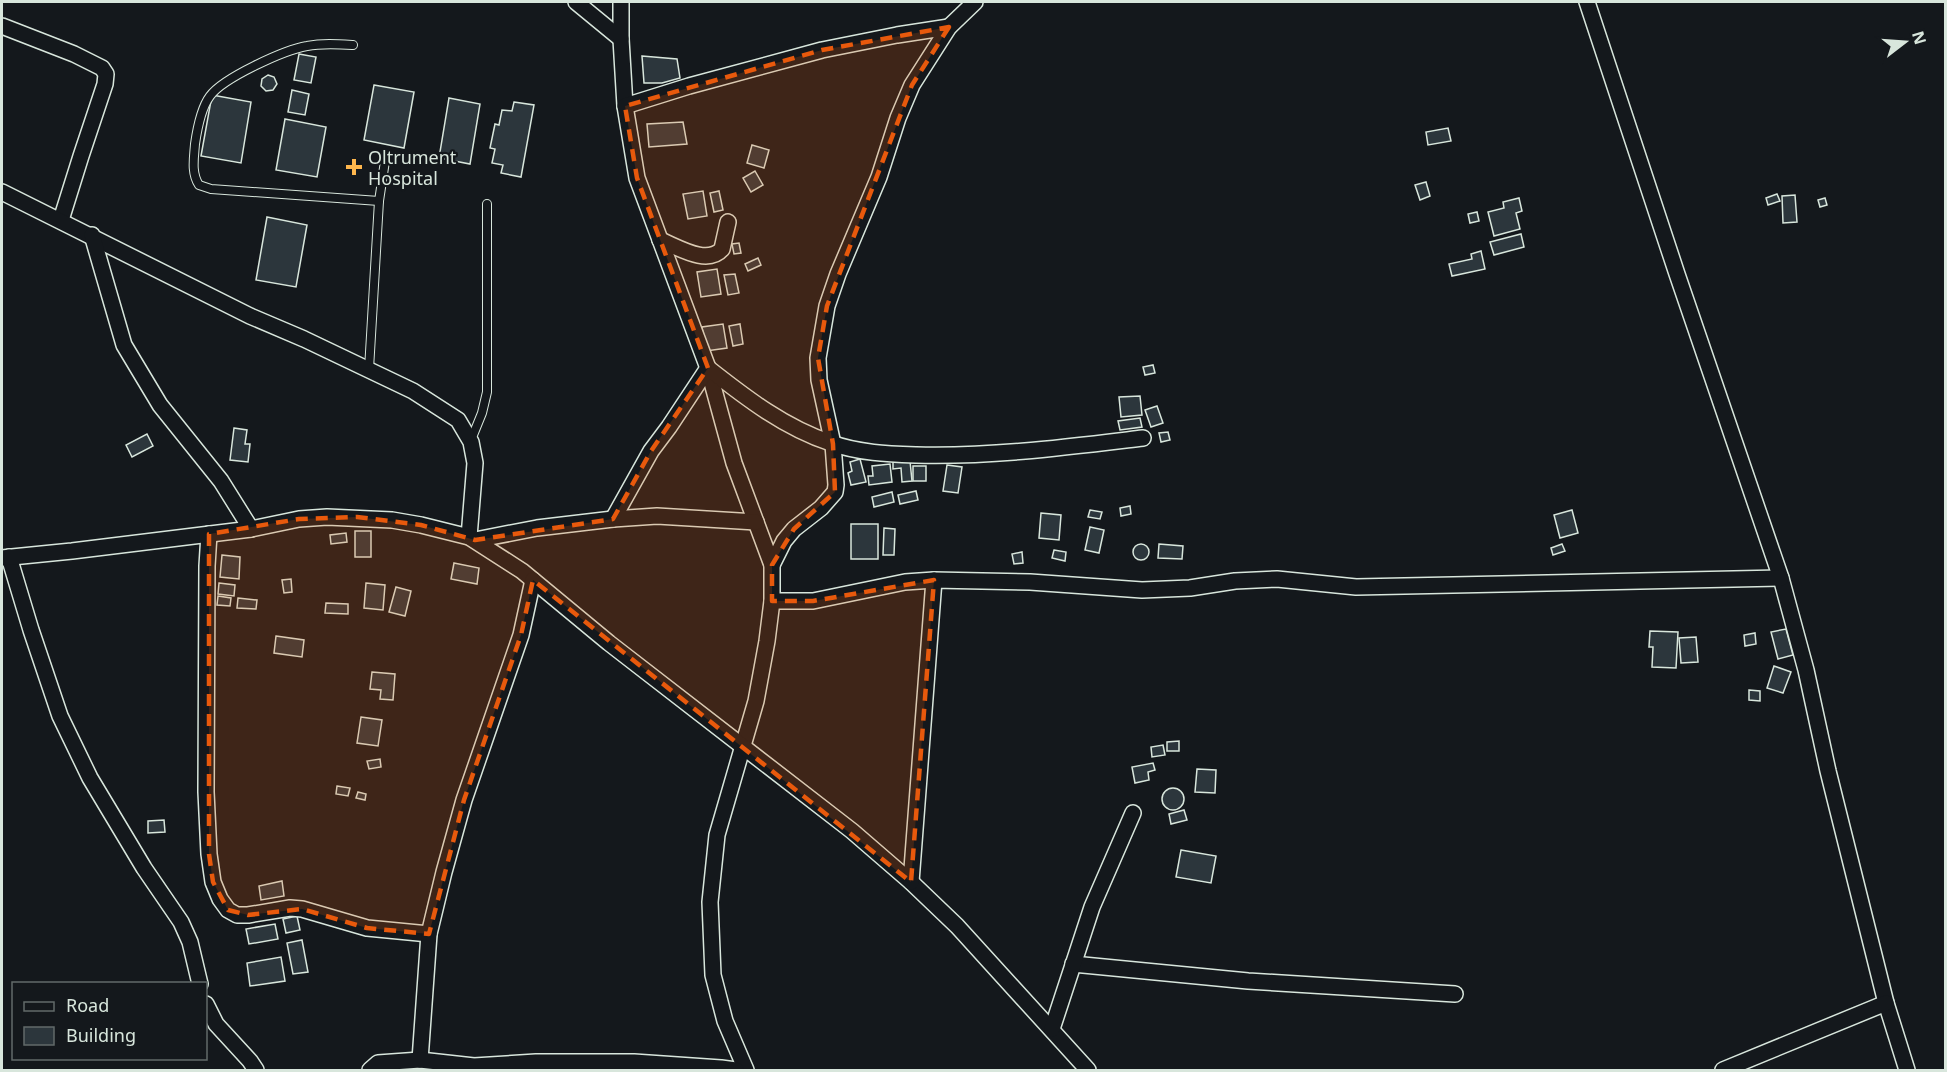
<svg xmlns="http://www.w3.org/2000/svg" width="1947" height="1072" viewBox="0 0 1947 1072" font-family="'Noto Sans',sans-serif">
	<rect width="100%" height="100%" fill="#14181c"/>
	<!-- building -->
	<g fill="#2c363c" stroke="#d8e6dc" stroke-width="1.5">
		<polygon points="299,54 316,57 311,83 294,80"/>
		<polygon points="642,56 677,59 680,78 662,83 644,83"/>
		<polygon points="268,75 274,77 277,84 273,90 266,91 261,86 262,79"/>
		<polygon points="374,85 414,92 404,148 364,140"/>
		<polygon points="292,90 309,94 305,115 288,112"/>
		<polygon points="212,95 251,102 241,163 201,156"/>
		<polygon points="449,98 480,104 470,164 439,158"/>
		<polygon points="514,102 534,105 521,177 501,173 503,165 492,163 495,149 490,148 495,124 499,125 502,110 512,111"/>
		<polygon points="285,119 326,127 317,177 276,170"/>
		<polygon points="683,122 687,144 649,147 647,124"/>
		<polygon points="1448,128 1451,141 1428,145 1426,132"/>
		<polygon points="752,145 769,150 764,168 747,163"/>
		<polygon points="755,171 763,185 751,192 743,178"/>
		<polygon points="1426,182 1430,196 1420,200 1415,185"/>
		<polygon points="703,191 707,216 688,219 683,194"/>
		<polygon points="719,191 723,210 714,212 710,193"/>
		<polygon points="1777,194 1780,201 1768,205 1766,198"/>
		<polygon points="1795,195 1797,222 1783,223 1782,196"/>
		<polygon points="1519,198 1522,211 1516,213 1520,229 1494,236 1488,212 1504,208 1503,202"/>
		<polygon points="1825,198 1827,205 1820,207 1818,200"/>
		<polygon points="1477,212 1479,221 1470,223 1468,214"/>
		<polygon points="267,217 307,225 296,287 256,280"/>
		<polygon points="1521,234 1524,247 1494,255 1490,242"/>
		<polygon points="739,243 741,253 734,254 732,244"/>
		<polygon points="1481,251 1485,269 1452,276 1449,264 1472,259 1471,254"/>
		<polygon points="758,258 761,265 748,271 745,264"/>
		<polygon points="717,269 721,294 701,297 697,272"/>
		<polygon points="735,274 739,293 728,295 724,275"/>
		<polygon points="723,324 727,348 706,351 702,327"/>
		<polygon points="740,324 743,344 733,346 729,326"/>
		<polygon points="1153,365 1155,373 1145,375 1143,367"/>
		<polygon points="1140,396 1142,415 1121,417 1119,397"/>
		<polygon points="1157,406 1163,423 1151,427 1145,410"/>
		<polygon points="1140,418 1142,427 1120,430 1118,421"/>
		<polygon points="234,428 247,430 245,444 250,444 248,462 230,460"/>
		<polygon points="1168,432 1170,440 1161,442 1159,433"/>
		<polygon points="147,434 153,446 132,457 126,445"/>
		<polygon points="860,459 866,482 851,485 848,473 852,471 850,462"/>
		<polygon points="910,461 912,481 902,482 901,468 893,469 893,462"/>
		<polygon points="890,464 892,482 869,485 868,476 873,476 872,466"/>
		<polygon points="947,465 962,467 958,493 943,491"/>
		<rect x="913" y="466" width="13" height="15"/>
		<polygon points="916,491 918,500 900,504 898,495"/>
		<polygon points="892,492 894,502 874,507 872,497"/>
		<polygon points="1130,506 1131,514 1121,516 1120,508"/>
		<polygon points="1090,510 1102,512 1100,519 1088,517"/>
		<polygon points="1572,510 1578,533 1560,538 1554,515"/>
		<polygon points="1041,513 1061,515 1059,540 1039,538"/>
		<rect x="851" y="524" width="27" height="35"/>
		<polygon points="1090,527 1104,530 1099,553 1085,550"/>
		<polygon points="884,528 895,529 894,555 883,555"/>
		<rect x="355" y="531" width="16" height="26"/>
		<polygon points="346,533 347,542 331,544 330,535"/>
		<polygon points="1159,544 1183,546 1182,559 1158,558"/>
		<polygon points="1562,544 1565,551 1553,555 1551,548"/>
		<circle cx="1141" cy="552" r="8"/>
		<polygon points="1054,550 1066,552 1065,561 1052,558"/>
		<polygon points="1022,552 1023,563 1014,564 1012,554"/>
		<polygon points="222,555 240,557 239,579 220,577"/>
		<polygon points="454,563 479,568 477,584 451,579"/>
		<polygon points="291,579 292,592 284,593 282,580"/>
		<polygon points="219,583 235,585 234,596 218,594"/>
		<polygon points="366,583 385,585 383,610 364,608"/>
		<polygon points="396,587 411,591 405,616 389,612"/>
		<polygon points="218,596 231,598 230,606 217,605"/>
		<polygon points="238,598 257,600 256,609 237,608"/>
		<polygon points="326,603 348,604 348,614 325,613"/>
		<polygon points="1786,629 1793,655 1778,659 1771,632"/>
		<polygon points="1650,631 1678,632 1676,668 1652,667 1653,647 1649,647"/>
		<polygon points="1755,633 1756,644 1745,646 1744,635"/>
		<polygon points="276,636 304,640 302,657 274,653"/>
		<polygon points="1696,637 1698,662 1681,663 1679,638"/>
		<polygon points="1774,666 1791,672 1783,693 1767,688"/>
		<polygon points="372,672 395,674 393,700 380,699 381,690 370,689"/>
		<polygon points="1749,690 1760,691 1760,701 1749,700"/>
		<polygon points="361,717 382,720 378,746 357,743"/>
		<polygon points="1179,741 1179,751 1167,751 1167,742"/>
		<polygon points="1163,745 1165,755 1152,757 1151,747"/>
		<polygon points="380,759 381,767 369,769 367,761"/>
		<polygon points="1153,763 1155,770 1148,772 1149,780 1135,783 1132,767"/>
		<polygon points="1197,769 1216,770 1215,793 1195,792"/>
		<polygon points="337,786 350,788 348,796 336,794"/>
		<circle cx="1173" cy="799" r="11"/>
		<polygon points="358,792 366,794 365,800 356,798"/>
		<polygon points="1184,810 1187,820 1171,824 1169,814"/>
		<polygon points="164,820 165,832 148,833 148,821"/>
		<polygon points="1181,850 1216,856 1211,883 1176,877"/>
		<polygon points="282,881 284,896 261,900 259,886"/>
		<polygon points="297,916 300,930 286,933 283,919"/>
		<polygon points="275,924 278,939 249,944 246,929"/>
		<polygon points="302,940 308,972 293,974 287,943"/>
		<polygon points="281,957 285,981 250,986 247,963"/>
	</g>
	<g fill="none" stroke-linecap="round" stroke-linejoin="round">
		<defs>
			<g id="lane">
				<path d="M353,45c-16,-1 -31,-2 -46,1 -23,4 -84,32 -97,50 -9,12 -13,34 -15,48 -1,14 -4,29 4,41l12,4 168,12"/>
				<polyline points="369,369 379,201 385,161"/>
				<polyline points="471,440 482,413 487,392 487,204"/>
			</g>
			<g id="street">
				<polyline points="576,2 621,39"/>
				<polyline points="621,2 621,39 625,106 637,178 708,368 734,463 772,565 772,601 767,641 756,701 717,835 710,902 713,975 725,1021 746,1070"/>
				<polyline points="1587,2 1677,274 1781,578 1806,670 1828,771 1886,1003 1907,1070"/>
				<polyline points="2,26 74,54 102,68 106,74 105,84 81,156 61,220"/>
				<polyline points="625,106 689,86 822,50 897,35 949,27"/>
				<polyline points="2,192 250,316 304,339 413,391 458,420 471,442 475,463 469,537"/>
				<polyline points="92,235 124,345 160,405 221,481 251,529"/>
				<path d="M660,240c18,7 47,26 62,9l6,-27"/>
				<path d="M613,519l38,-68 18,-24 39,-59c38,30 77,60 123,75 28,10 57,11 85,12 76,2 152,-8 227,-17"/>
				<polyline points="209,534 207,566 206,792 209,854 213,882 220,899 228,910 237,915 248,915 290,908 302,909 367,928 429,934"/>
				<polyline points="475,540 537,528 613,519 657,516 756,522"/>
				<polyline points="9,557 31,630 60,716 90,778 144,868 181,922 190,942 200,984"/>
				<polyline points="2,558 72,551 251,529 299,519 327,517 392,520 421,525 469,537 522,571 609,643 852,831 911,882 957,926 1088,1070"/>
				<polyline points="772,565 784,541 794,529 821,508 835,492 836,485 833,444 819,380 818,358 827,306 838,274 879,177 898,118 912,85 949,27 975,2"/>
				<polyline points="772,601 813,601 905,582 934,580 1030,582 1142,590 1190,588 1235,581 1277,579 1356,587 1781,578"/>
				<polyline points="911,882 934,580"/>
				<polyline points="1073,964 1248,981 1455,994"/>
				<polyline points="206,1004 216,1024 250,1061 256,1070"/>
				<polyline points="1052,1029 1092,907 1133,813"/>
				<polyline points="420,1060 429,934 444,872 464,800 521,635 533,580"/>
				<polyline points="370,1070 378,1063 420,1060 474,1066 536,1062 634,1062 721,1068 736,1070"/>
				<polyline points="1723,1070 1886,1003"/>
			</g>
		</defs>
		<!-- lane casing -->
		<use href="#lane" stroke="#d8e6dc" stroke-width="10"/>
		<!-- street casing -->
		<use href="#street" stroke="#d8e6dc" stroke-width="18"/>
		<!-- lane -->
		<use href="#lane" stroke="#14181c" stroke-width="8"/>
		<!-- street -->
		<use href="#street" stroke="#14181c" stroke-width="15"/>
	</g>
	<!-- marked area -->
	<path fill="#e8590c" fill-opacity="0.2" stroke="#e8590c" stroke-width="4.5" stroke-dasharray="12 8" stroke-linejoin="round" d="M949,27l-37,58 -85,221 -9,52 15,86 2,48 -41,37 -22,36v36h41l121,-21 -23,302 -378,-302 -12,55 -57,165 -35,134 -62,-6 -65,-19 -54,6 -20,-5 -15,-28 -4,-28v-320l90,-15 58,-2 64,8 54,15 138,-21 38,-68 57,-83 -71,-190 -12,-72 197,-56z"/>
	<!-- markers -->
	<path fill="#ffb74d" stroke="#14181c" stroke-width="2" d="M351 158h6v6h6v6h-6v6h-6v-6h-6v-6h6z"/>
	<g text-anchor="middle" dominant-baseline="central" stroke-width="4.5" stroke-linejoin="round" paint-order="stroke">
		<!-- poi labels -->
		<g font-size="18" fill="#d8e6dc" stroke="#14181c" text-anchor="start">
			<text x="368" y="157">Oltrument<tspan x="368" dy="21">Hospital</tspan></text>
		</g>
	</g>
	<!-- border -->
	<rect width="1947" height="1072" fill="none" stroke="#d8e6dc" stroke-width="6"/>
	<!-- legend -->
	<rect x="12" y="982" width="195" height="78" fill="#14181c" stroke="#626a69" stroke-width="1.5"/>
	<rect x="24" y="1002" width="30" height="9" fill="#14181c" stroke="#626a69" stroke-width="1.5"/>
	<text x="66" y="1012" font-size="18" fill="#d8e6dc">Road</text>
	<rect x="24" y="1027" width="30" height="18" fill="#2c363c" stroke="#626a69" stroke-width="1.5"/>
	<text x="66" y="1042" font-size="18" fill="#d8e6dc">Building</text>
	<!-- north arrow -->
	<g transform="translate(1905 42) rotate(73)" stroke="#14181c" stroke-width="4.5" paint-order="stroke">
	<path d="M0-4.5L10 22L0 15L-10 22Z" fill="#d8e6dc"/>
	<text y="-9" font-size="16" font-weight="bold" text-anchor="middle" fill="#d8e6dc">N</text>
	</g>
</svg>
